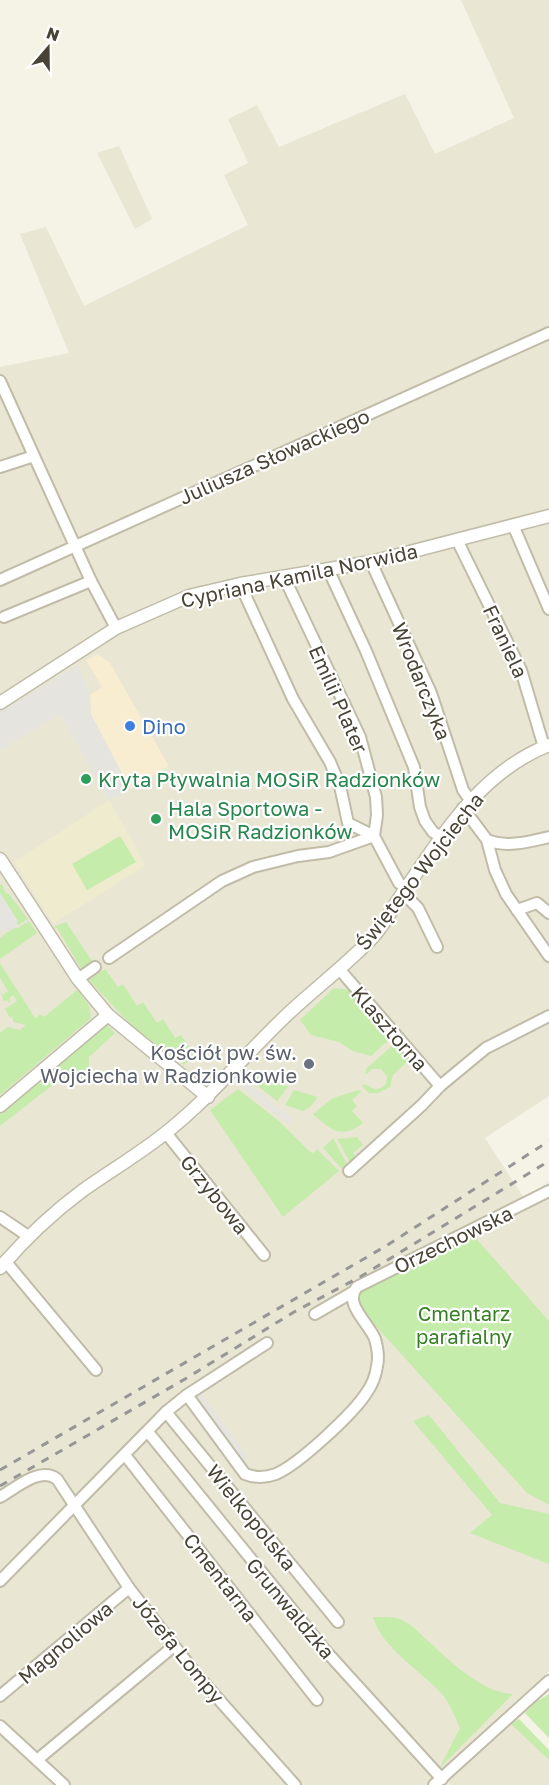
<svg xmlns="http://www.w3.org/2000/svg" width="549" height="1785" viewBox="0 0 549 1785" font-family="'Golos Text',sans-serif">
	<rect width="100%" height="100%" fill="#f5f2e6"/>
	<!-- residential -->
	<g fill="#e9e6d4">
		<polygon points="461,0 549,0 549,1096 485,1138 524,1198 549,1182 549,1672 502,1714 549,1760 549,1785 450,1785 441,1771 425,1785 0,1785 0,367 69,353 20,234 46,227 84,306 248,225 224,175 248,163 228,119 257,105 279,147 405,94 435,154 514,118"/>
		<polygon points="119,146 152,219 135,229 97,153"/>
	</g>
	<!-- commercial -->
	<polygon fill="#f8edd0" points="98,654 110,663 169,766 130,789 91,714 90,695 102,687 86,660"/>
	<!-- education -->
	<polygon fill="#efebcf" points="109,800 146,865 53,924 14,862"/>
	<!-- green -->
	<g fill="#c5ecab">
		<polygon points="120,836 136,862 87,890 72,864"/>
		<polygon points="2,884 6,894 8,893 28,919 18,925 16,923 18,921 0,893 0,885"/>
		<polygon points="29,921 37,933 0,959 0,938 14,927 18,928"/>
		<polygon points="66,922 94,964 82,970 57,928 53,927"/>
		<path d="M0,963l35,55 6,-4 3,3 33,-27c7,9 16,16 13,29l-90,76v-62l7,-6 13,3 6,-5 -13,-3v-5l-3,1 -5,-9 12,-8 -4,-6 -4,3 2,4 -2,1 -2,-3 -3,1 -4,-10 3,4 5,-4 -8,-13z"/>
		<polygon points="105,969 118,987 123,984 137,1006 143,1002 157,1023 163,1019 175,1038 181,1035 194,1055 184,1065 132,1026 89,980"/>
		<polygon points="334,988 350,990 391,1038 371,1056 353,1051 339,1042 311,1035 300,1020"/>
		<polygon points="107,1025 115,1033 89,1057 89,1074 83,1081 73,1069 0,1126 0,1112"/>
		<path d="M393,1045l6,2 10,13 -16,15 -3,12 -12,6h-9l-7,-7 2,-2c9,4 13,9 22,0l1,-8 -6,-7h-9l-7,6 1,-6z"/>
		<polygon points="265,1069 288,1087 277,1101 250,1080"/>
		<polygon points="238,1089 280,1122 310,1152 313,1153 317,1149 339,1171 283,1217 210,1110"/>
		<polygon points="294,1090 318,1097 310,1107 303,1111 285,1105"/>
		<path d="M359,1090l2,2 -9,8 5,6 -5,5 11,12c-23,17 -32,7 -50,-9l20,-16z"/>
		<polygon points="357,1137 363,1145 353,1153 356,1158 350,1162 337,1139"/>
		<polygon points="333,1138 347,1164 342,1169 323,1148"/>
		<polygon points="473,1235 549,1321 549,1505 527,1493 356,1304 357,1290"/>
		<polygon points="429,1415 500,1503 549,1514 549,1564 470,1533 492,1515 413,1421"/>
		<path d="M373,1617c11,0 23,-1 33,5 7,4 14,12 21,18 22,20 55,53 86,54l-74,75 21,-41c-5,-11 -10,-25 -18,-34 -21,-23 -60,-46 -69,-77z"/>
		<polygon points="549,1694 549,1738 525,1713 536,1702"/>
		<polygon points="519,1719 549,1750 549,1760 511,1724"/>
	</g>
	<!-- parking -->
	<g fill="#e5e4df">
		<polygon points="78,665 90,695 91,715 130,789 109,800 60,714 0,750 0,712"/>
		<polygon points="0,893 18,922 14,925 15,928 8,932 6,930 0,932"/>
		<polygon points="246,1082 292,1119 288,1124 241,1086"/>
		<polygon points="200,1393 248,1457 240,1463 192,1399"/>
	</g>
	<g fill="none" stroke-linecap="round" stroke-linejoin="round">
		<defs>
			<g id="minor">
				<polyline points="0,381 34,456"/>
				<polyline points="0,467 34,456 91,581 116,628"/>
				<polyline points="513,525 549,609"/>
				<polyline points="457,540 521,670 544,747"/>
				<polyline points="371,562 431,693 463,790 470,800"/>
				<polyline points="328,569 366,651 414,767 420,807 425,821 433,832 441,837"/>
				<polyline points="284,577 360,737 376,797 377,815 374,836 399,883 406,888"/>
				<polyline points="0,580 549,333"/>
				<polyline points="240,584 293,699 330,762 340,786 348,823 374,836"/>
				<polyline points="4,617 91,581"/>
				<path d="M463,808l24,32c20,8 41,2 62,-3"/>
				<polyline points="487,840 495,870 506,894 549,956"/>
				<polyline points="403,893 418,908 437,947"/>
				<polyline points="517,910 537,903 549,913"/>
				<polyline points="109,958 222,881 253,867 298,856 329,852 374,836"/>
				<polyline points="340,970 440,1086"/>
				<polyline points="78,979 95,967"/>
				<polyline points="166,1133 264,1255"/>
				<polyline points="349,1171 422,1105 440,1086 486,1048 549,1016"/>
				<polyline points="0,1217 28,1236"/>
				<polyline points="6,1262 96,1370"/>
				<polyline points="315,1314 353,1292"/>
				<path d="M187,1395l58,79c10,4 20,4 31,0 23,-10 78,-61 91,-82 5,-7 9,-18 10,-26 2,-8 0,-20 -2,-27 -6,-16 -32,-35 -18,-52l192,-96"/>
				<polyline points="166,1412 338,1622"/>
				<polyline points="148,1432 324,1649 442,1779"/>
				<polyline points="125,1455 317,1700"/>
				<path d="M0,1497c16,-9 40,-31 57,-18l72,109 68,87 98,110"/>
				<polyline points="0,1581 166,1412 187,1395 267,1343"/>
				<polyline points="0,1696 129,1588"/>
				<polyline points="0,1726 64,1785"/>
				<polyline points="37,1760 174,1646"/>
				<polyline points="434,1785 549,1681"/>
			</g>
			<g id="tertiary">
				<polyline points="0,703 116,628 189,596 240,584 371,562 549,516"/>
				<polyline points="0,859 78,979 108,1015 208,1097"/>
				<polyline points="0,1106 108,1015"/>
				<path d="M0,1268c25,-29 51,-54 82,-77 28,-20 59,-38 86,-60 46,-37 80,-80 123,-120 26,-24 55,-46 80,-72 13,-13 21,-31 31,-45 40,-58 78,-122 147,-149"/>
			</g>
		</defs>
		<!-- minor casing -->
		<use href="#minor" stroke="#c1bca8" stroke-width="14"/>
		<!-- tertiary casing -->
		<use href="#tertiary" stroke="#c1bca8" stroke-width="15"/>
		<!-- minor -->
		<use href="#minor" stroke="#fff" stroke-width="10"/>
		<!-- tertiary -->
		<use href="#tertiary" stroke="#fff" stroke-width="12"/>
		<!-- rail -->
		<g stroke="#969696" stroke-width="3" stroke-dasharray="8 8" stroke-linecap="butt">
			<polyline points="0,1470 386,1246 549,1141"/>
			<polyline points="0,1486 185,1379 294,1312 360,1277 549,1161"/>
		</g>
	</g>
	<!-- markers -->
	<circle fill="#3f7fe0" stroke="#fff" stroke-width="2" cx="130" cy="726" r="6"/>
	<g fill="#2e9e5b" stroke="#fff" stroke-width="2">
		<circle cx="86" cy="779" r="6"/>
		<circle cx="156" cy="819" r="6"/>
	</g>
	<circle fill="#6b7280" stroke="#fff" stroke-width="2" cx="309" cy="1064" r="6"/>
	<g text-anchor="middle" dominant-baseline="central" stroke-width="4.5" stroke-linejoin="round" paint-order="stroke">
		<!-- street labels -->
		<g font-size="20" fill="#484335" stroke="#fff">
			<text transform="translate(274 456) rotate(-24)">Juliusza Słowackiego</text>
			<text transform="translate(299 575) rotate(-12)">Cypriana Kamila Norwida</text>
			<text transform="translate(506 641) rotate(65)">Franiela</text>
			<text transform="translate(422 681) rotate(68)">Wrodarczyka</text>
			<text transform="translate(339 699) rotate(66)">Emilii Plater</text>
			<text transform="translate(419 871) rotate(-52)">Świętego Wojciecha</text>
			<text transform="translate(390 1028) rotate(49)">Klasztorna</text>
			<text transform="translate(215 1194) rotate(51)">Grzybowa</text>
			<text transform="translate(453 1239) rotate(-26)">Orzechowska</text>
			<text transform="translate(252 1517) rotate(51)">Wielkopolska</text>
			<text transform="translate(221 1577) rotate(52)">Cmentarna</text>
			<text transform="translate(291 1608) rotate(50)">Grunwaldzka</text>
			<text transform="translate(65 1642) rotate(-40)">Magnoliowa</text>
			<text transform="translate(179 1649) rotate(51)">Józefa Lompy</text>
		</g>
		<!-- shop labels -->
		<g font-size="20" fill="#366cbe" stroke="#fff" text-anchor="start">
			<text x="142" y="726">Dino</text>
		</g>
		<!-- leisure labels -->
		<g font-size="20" fill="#27864d" stroke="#fff" text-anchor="start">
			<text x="98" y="779">Kryta Pływalnia MOSiR Radzionków</text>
			<text x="168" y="808">Hala Sportowa -<tspan x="168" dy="23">MOSiR Radzionków</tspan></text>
		</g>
		<!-- worship labels -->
		<g font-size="20" fill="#5b616d" stroke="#fff" text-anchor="end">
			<text x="297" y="1052">Kościół pw. św.<tspan x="297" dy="23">Wojciecha w Radzionkowie</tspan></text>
		</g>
		<!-- park labels -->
		<g font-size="20" fill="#377f23" stroke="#fff">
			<text x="464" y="1313">Cmentarz<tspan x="464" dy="23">parafialny</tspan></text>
		</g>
	</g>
	<!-- north arrow -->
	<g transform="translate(48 48) rotate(20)" stroke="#ffffff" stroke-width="4.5" paint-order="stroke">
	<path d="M0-4.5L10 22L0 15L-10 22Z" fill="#484335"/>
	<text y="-9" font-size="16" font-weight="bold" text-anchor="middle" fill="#484335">N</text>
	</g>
</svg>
